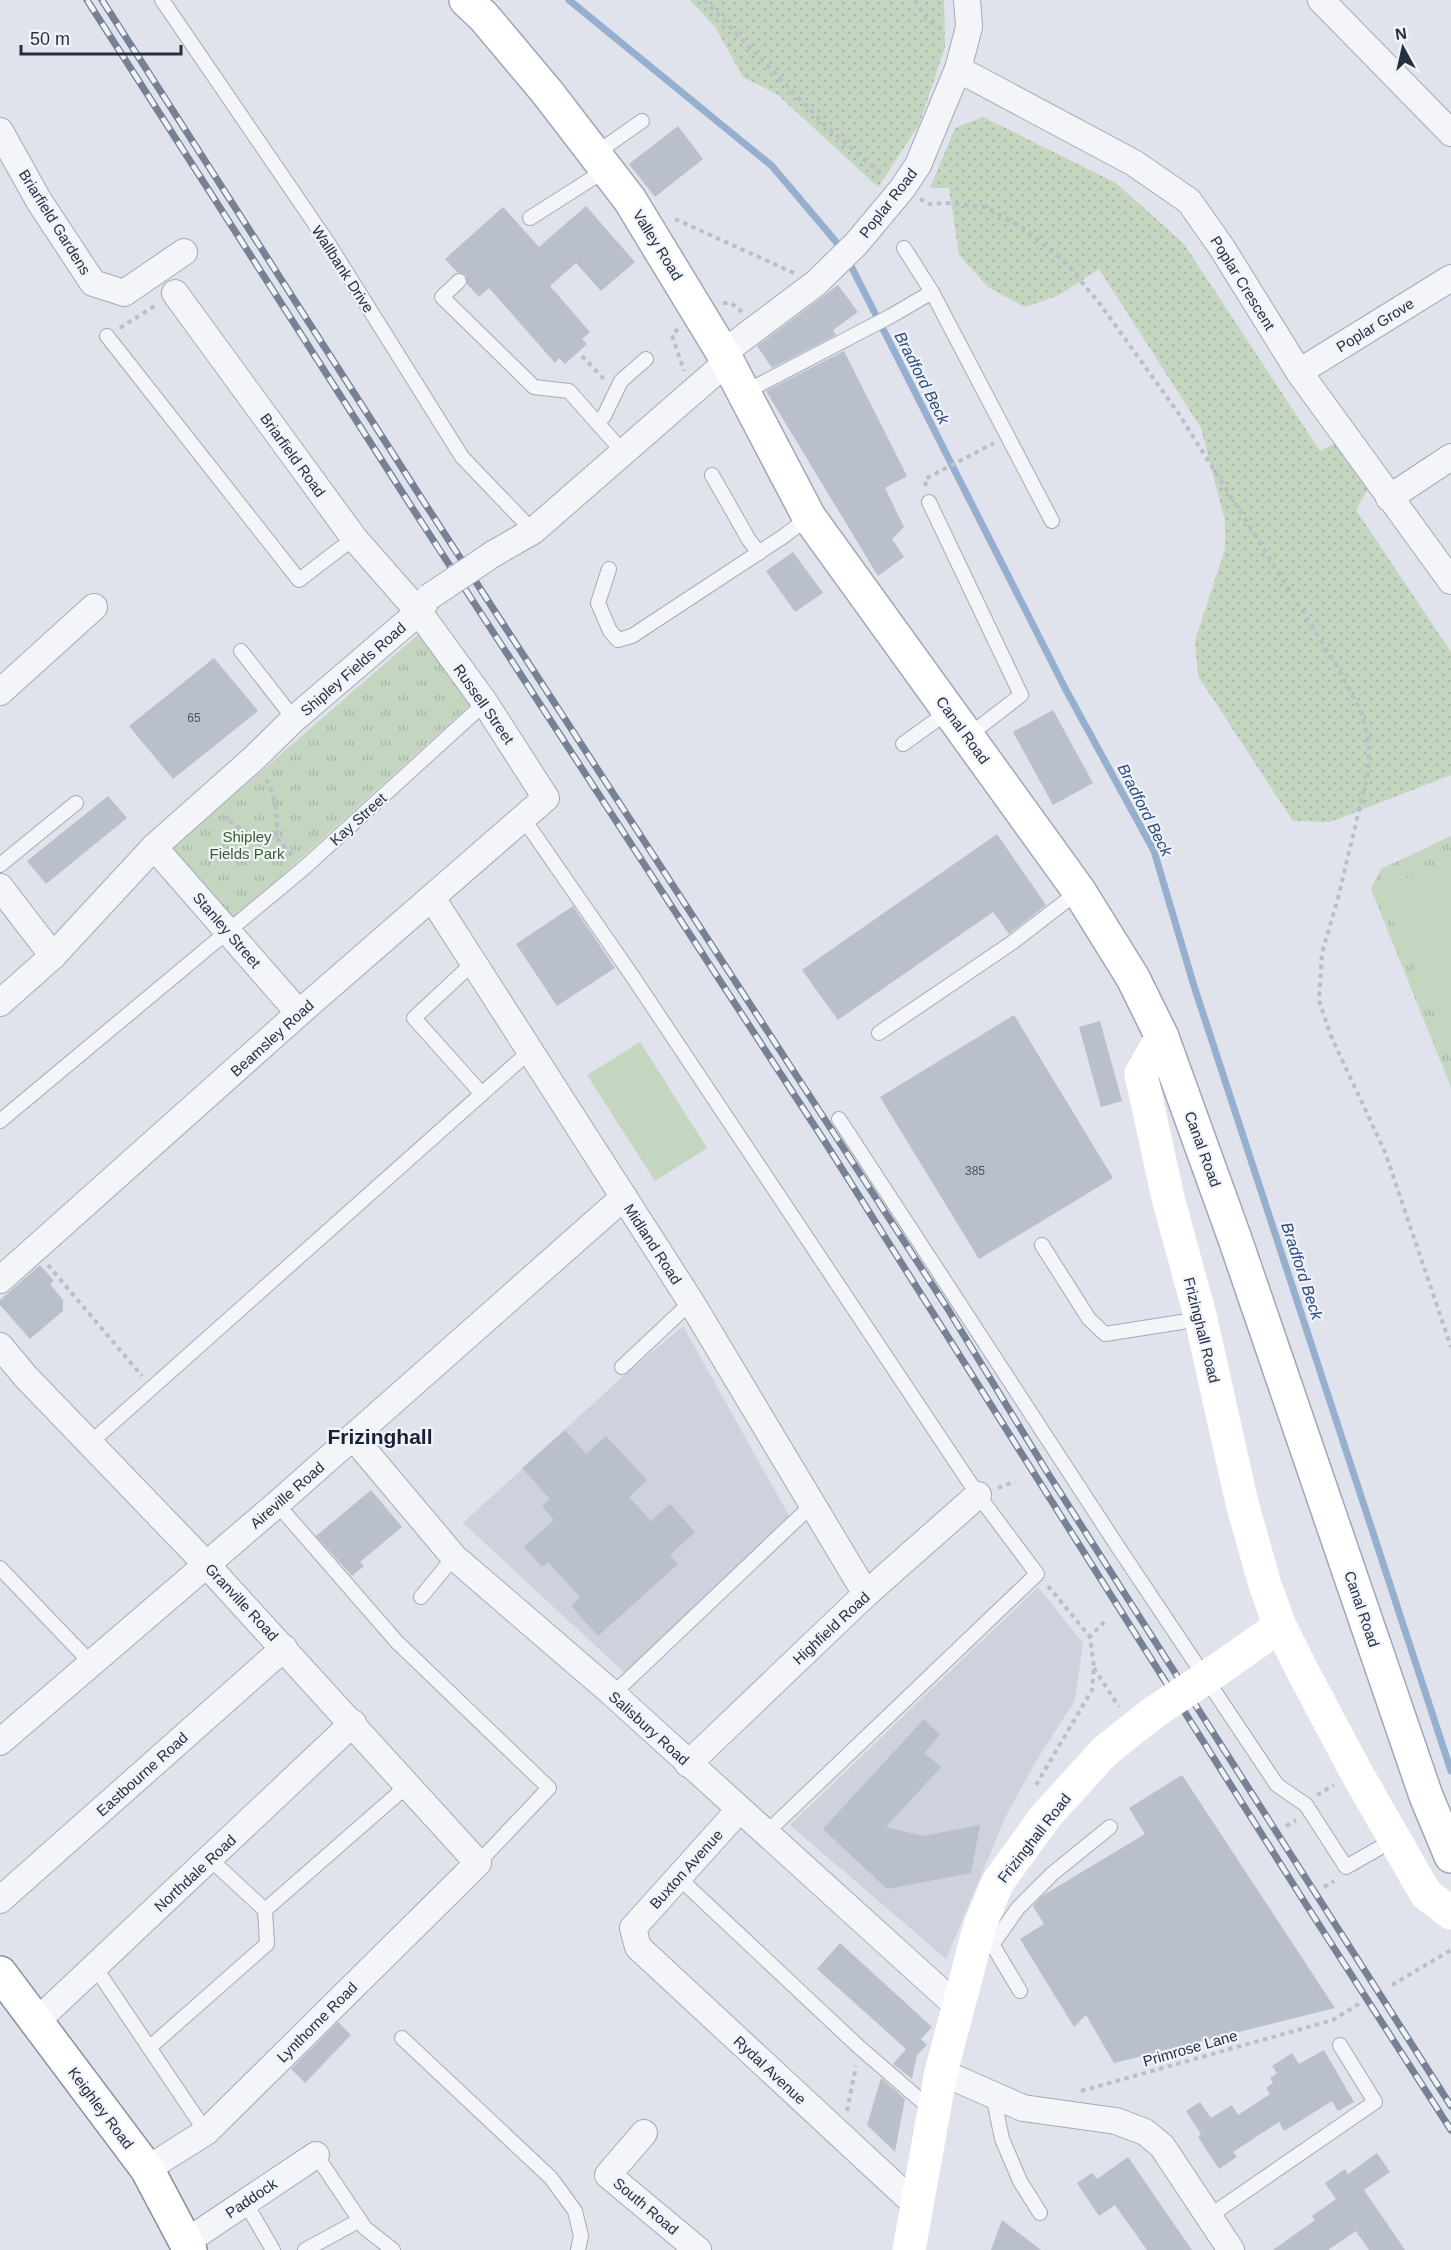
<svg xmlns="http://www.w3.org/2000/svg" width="1451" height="2250" viewBox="0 0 1451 2250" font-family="Arial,sans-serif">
	<defs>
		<pattern id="grass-dots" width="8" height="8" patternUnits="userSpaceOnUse" patternTransform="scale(1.5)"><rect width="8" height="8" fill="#c4d5c0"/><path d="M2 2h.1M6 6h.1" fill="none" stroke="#a8b7a6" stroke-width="1.8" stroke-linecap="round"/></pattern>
		<pattern id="park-tufts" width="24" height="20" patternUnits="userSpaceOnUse" patternTransform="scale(1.5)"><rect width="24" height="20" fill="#c4d5c0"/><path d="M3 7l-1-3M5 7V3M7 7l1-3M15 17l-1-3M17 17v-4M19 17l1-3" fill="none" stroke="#a8b7a6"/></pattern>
	</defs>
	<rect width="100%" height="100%" fill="#e0e3eb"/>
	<!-- built -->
	<g fill="#ced2dd">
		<polygon points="683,1326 792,1521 627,1675 463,1523 621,1378"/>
		<polygon points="1038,1587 1083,1643 1075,1700 1035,1763 1006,1816 946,1959 790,1825"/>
	</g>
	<!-- grass -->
	<g fill="url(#grass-dots)">
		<polygon points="690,0 944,0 945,47 919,125 878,187 777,94 743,77 715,27"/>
		<polygon points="983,117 1116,183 1184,244 1320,451 1338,442 1369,487 1356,510 1451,652 1451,775 1330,822 1293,821 1198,676 1195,641 1225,549 1225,521 1201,428 1099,269 1059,295 1025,307 988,287 959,255 949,188 930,188 955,128"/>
	</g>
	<!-- park -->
	<g fill="url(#park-tufts)">
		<polygon points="420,633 470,705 233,920 171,850"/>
		<polygon points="1451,836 1451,1087 1371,889 1381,869"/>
	</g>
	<!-- pitch -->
	<g fill="#c4d5c0">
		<polygon points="1451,856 1451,1051 1380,892"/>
		<polygon points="640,1042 707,1148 655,1181 587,1075"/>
	</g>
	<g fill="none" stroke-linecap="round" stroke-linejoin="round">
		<!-- stream -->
		<g stroke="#97afcf" stroke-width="7">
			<polyline points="569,0 772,166 843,250"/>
			<polyline points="848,260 1066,690 1154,851 1194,986 1451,1771"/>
		</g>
	</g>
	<!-- building -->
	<g fill="#b9bfcb">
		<polygon points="678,126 703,159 655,197 629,164"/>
		<polygon points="586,206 635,262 601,291 576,263 550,286 590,332 582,339 587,344 565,364 559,358 555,363 489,288 479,297 467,284 466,275 457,272 445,259 503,207 539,247"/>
		<polygon points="838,285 858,312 833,330 836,335 772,368 757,346"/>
		<polygon points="844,351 907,476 885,488 904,527 892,539 904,557 878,576 766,391"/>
		<polygon points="793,552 823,593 795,612 766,571"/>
		<polygon points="214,658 258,711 173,779 129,726"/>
		<polygon points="1053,710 1093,783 1053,805 1013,732"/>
		<polygon points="108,796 127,818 46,884 27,861"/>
		<polygon points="997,834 1046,905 1009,934 993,912 838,1020 802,970"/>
		<polygon points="573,906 615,968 557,1006 516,944"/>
		<polygon points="1014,1015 1113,1178 979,1259 880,1097"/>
		<polygon points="1100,1021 1122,1101 1101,1107 1079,1027"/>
		<polygon points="40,1265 54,1281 50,1284 63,1300 63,1311 30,1339 0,1305 0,1300"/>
		<polygon points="565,1430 586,1454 606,1436 647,1480 629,1497 651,1521 670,1504 695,1532 670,1555 678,1564 598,1636 571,1606 580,1597 548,1562 542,1567 524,1547 554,1520 542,1506 550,1499 522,1468"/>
		<polygon points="371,1490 402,1527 360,1562 364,1566 352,1576 316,1536"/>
		<polygon points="924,1719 940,1735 924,1753 941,1767 886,1827 923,1836 980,1825 971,1873 887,1889 823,1829"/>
		<polygon points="1182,1775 1335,2008 1114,2063 1086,2015 1074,2027 1020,1939 1044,1924 1033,1906 1042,1896 1145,1834 1129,1808"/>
		<polygon points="840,1943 932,2027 921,2039 927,2045 917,2055 912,2079 893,2064 906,2049 817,1969"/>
		<polygon points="338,2022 351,2035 305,2083 291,2069"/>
		<polygon points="1324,2050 1354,2102 1338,2111 1332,2101 1284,2131 1279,2122 1233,2152 1237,2157 1219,2169 1198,2137 1201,2134 1186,2111 1200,2102 1211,2118 1232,2105 1238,2115 1270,2094 1266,2088 1273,2083 1270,2078 1277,2073 1272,2066 1292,2053 1299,2064"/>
		<polygon points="881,2078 905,2099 895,2152 867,2125"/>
		<polygon points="1377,2153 1390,2172 1364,2190 1405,2250 1369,2250 1356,2231 1328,2250 1273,2250 1315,2220 1312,2216 1336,2199 1325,2183 1345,2169 1348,2174"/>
		<polygon points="1128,2157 1176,2227 1192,2250 1147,2250 1115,2205 1099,2216 1077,2183 1092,2173 1097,2179"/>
		<polygon points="1002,2220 1041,2250 991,2250"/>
	</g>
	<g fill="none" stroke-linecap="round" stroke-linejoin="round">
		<defs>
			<g id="lane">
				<polyline points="162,0 328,243 462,457 533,531"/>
				<polyline points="595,154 642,121"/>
				<polyline points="530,218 607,169"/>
				<polyline points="459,281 442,297 534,387 569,391 623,452"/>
				<polyline points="932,292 1052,521"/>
				<polyline points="107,336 299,580 354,538"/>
				<polyline points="745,392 891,316 932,292 904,248"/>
				<polyline points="597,423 604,416 621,381 646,359"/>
				<polyline points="712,475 749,540 759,553"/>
				<polyline points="929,502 1021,695 968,736"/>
				<polyline points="609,569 598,603 610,631 618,640 632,636 784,536 809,517"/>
				<polyline points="241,651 294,719"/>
				<polyline points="903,744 949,711"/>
				<polyline points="523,818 633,977 978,1495 1037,1574 765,1834"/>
				<polyline points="0,865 76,803"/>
				<polyline points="473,963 414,1018 482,1094"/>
				<polyline points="879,1033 1013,942 1079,891"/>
				<polyline points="839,1119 1116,1544 1277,1785 1306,1805 1346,1867 1395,1839"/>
				<polyline points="0,1121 304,868 485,703"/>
				<polyline points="1042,1245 1089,1319 1105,1334 1201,1319"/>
				<polyline points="622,1367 691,1302"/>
				<polyline points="90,1443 530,1051"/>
				<polyline points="277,1504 397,1642 549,1788 478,1863"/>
				<polyline points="0,1568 91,1663"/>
				<polyline points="421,1597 454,1557"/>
				<polyline points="613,1694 813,1504"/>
				<polyline points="210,1859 265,1910"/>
				<polyline points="679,1878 859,2047 933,2111"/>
				<polyline points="989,1939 1020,1991"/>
				<polyline points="992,1945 1018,1908 1052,1874 1110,1827"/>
				<polyline points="95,1967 206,2132"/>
				<polyline points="402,2038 551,2178 575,2211 581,2236 578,2250"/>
				<polyline points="149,2048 267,1944 265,1910 408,1785"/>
				<polyline points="993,2095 1002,2139 1020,2181 1040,2213"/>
				<polyline points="316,2155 365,2228 393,2250"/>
				<polyline points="245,2202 273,2250"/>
				<polyline points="1208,2217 1375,2102 1340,2045"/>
				<polyline points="305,2250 360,2220"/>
			</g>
			<g id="street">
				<polyline points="1321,0 1451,133"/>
				<polyline points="958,69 1134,163 1189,201 1222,248 1299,372 1451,581"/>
				<polyline points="0,131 39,201 93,283 124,293 184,252"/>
				<polyline points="723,353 816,283 856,244 902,189 918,165 958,69 969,27 967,0"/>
				<polyline points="1299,372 1451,278"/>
				<polyline points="1389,498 1451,457"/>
				<polyline points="493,554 533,531 728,361"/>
				<polyline points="0,692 94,607"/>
				<polyline points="154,847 299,1013"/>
				<polyline points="0,887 53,956"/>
				<polyline points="432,898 691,1302 866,1594"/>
				<polyline points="0,1003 53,956 154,847 252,760 294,719 419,612 427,600"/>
				<polyline points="0,1280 299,1013 546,798 485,703 419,612 354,538 175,293"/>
				<polyline points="0,1346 26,1377 206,1564 478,1863 206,2132 147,2169"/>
				<polyline points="353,1437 454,1557 613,1694 958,2007"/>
				<polyline points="0,1742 277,1504 624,1197"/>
				<polyline points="688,1764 866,1594 978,1495"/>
				<polyline points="739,1810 633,1928 638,1947 917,2206"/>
				<polyline points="0,1900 284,1648"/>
				<polyline points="36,2022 353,1723"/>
				<polyline points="941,2072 1023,2108 1116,2121 1145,2132 1162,2146 1231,2250"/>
				<polyline points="644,2133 608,2175 698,2250"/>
				<polyline points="186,2242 316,2155"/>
			</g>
			<polyline id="primary" points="466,0 484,17 547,92 630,200 723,353 809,517 1079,891 1133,978 1162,1037 1235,1239 1426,1796 1451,1856"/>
			<polyline id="highway" points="0,1973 147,2169 190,2250"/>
		</defs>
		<!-- lane casing -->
		<use href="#lane" stroke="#a4aab6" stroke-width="16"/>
		<!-- street casing -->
		<use href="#street" stroke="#a4aab6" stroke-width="28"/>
		<!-- primary casing -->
		<use href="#primary" stroke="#9ea7b8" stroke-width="36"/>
		<!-- highway casing -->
		<use href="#highway" stroke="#858fa3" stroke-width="36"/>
		<!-- path -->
		<g stroke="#babec6" stroke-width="4" stroke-dasharray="4.5 4.5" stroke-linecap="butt">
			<polyline points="704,0 825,125 883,176"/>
			<polyline points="915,0 926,19 944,31"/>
			<polyline points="920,199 930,204 948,203 986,207 1023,228 1065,262 1100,304 1179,414 1335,663 1361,711 1369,743 1368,773 1338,898 1322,953 1319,1000 1330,1034 1385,1152 1451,1347"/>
			<polyline points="675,219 794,273"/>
			<polyline points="723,303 731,303 742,312"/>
			<polyline points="120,328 156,305"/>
			<polyline points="678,329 672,335 684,371"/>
			<polyline points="582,356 604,379"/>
			<polyline points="926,486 925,479 994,443"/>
			<path d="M222,815l21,16 34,7c0,-20 0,-43 -12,-60"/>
			<polyline points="277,838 292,856"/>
			<polyline points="48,1265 142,1376"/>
			<polyline points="998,1488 1015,1481"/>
			<polyline points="1048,1586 1090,1637"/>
			<polyline points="1094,1668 1119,1707"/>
			<polyline points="1036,1785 1092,1690 1094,1667 1090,1637 1105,1621"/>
			<polyline points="1317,1795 1334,1785"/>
			<polyline points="1286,1826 1296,1820"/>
			<polyline points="1324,1887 1334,1881"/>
			<polyline points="1392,1985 1451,1950"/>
			<polyline points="1081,2091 1333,2020 1360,2003"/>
			<polyline points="847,2111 856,2066"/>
		</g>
		<!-- lane -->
		<use href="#lane" stroke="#f3f5f8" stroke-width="14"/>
		<!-- street -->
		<use href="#street" stroke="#f3f5f8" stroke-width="26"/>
		<!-- secondary -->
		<g stroke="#fff" stroke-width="33">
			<polyline points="1162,1037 1141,1074 1168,1198 1201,1319 1242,1503 1265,1585 1280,1626 1302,1670 1355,1770 1426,1894 1451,1913"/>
			<polyline points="1216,1671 1280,1626"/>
			<polyline points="909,2250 941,2072 980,1925 998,1882 1045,1817 1105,1751 1153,1713"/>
		</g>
		<!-- primary -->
		<use href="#primary" stroke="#fff" stroke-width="33"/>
		<!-- highway -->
		<use href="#highway" stroke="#fff" stroke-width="33"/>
		<defs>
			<g id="rail">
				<polyline points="87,0 411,506 825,1142 1307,1906 1451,2130"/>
				<polyline points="102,0 422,499 946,1306 1049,1475 1451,2106"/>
			</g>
		</defs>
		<!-- rail casing -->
		<use href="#rail" stroke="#778196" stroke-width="7"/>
		<!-- rail -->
		<use href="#rail" stroke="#f0f3f8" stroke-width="4.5" stroke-dasharray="14" stroke-linecap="butt"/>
		<defs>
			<polyline id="street-bridge" points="429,597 493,554"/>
		</defs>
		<!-- street-bridge casing -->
		<use href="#street-bridge" stroke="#a4aab6" stroke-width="28" stroke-linecap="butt"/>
		<!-- street-bridge -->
		<use href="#street-bridge" stroke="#f3f5f8" stroke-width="26"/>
		<!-- secondary-bridge -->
		<polyline stroke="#fff" stroke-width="33" points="1153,1713 1216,1671"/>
	</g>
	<g text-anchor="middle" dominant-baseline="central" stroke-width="4.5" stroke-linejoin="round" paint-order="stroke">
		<!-- number labels -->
		<g font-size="12" fill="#4b5466">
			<text x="194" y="718">65</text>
			<text x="975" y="1171">385</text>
		</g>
		<!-- street labels -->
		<g font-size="15" fill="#263044" stroke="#f0f3f8">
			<text transform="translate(888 203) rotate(-52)">Poplar Road</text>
			<text transform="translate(55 222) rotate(58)">Briarfield Gardens</text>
			<text transform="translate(658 245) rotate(58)">Valley Road</text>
			<text transform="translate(343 269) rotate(57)">Wallbank Drive</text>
			<text transform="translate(1243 283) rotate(58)">Poplar Crescent</text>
			<text transform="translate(1375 325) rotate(-32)">Poplar Grove</text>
			<text transform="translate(293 455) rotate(54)">Briarfield Road</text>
			<text transform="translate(353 669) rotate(-41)">Shipley Fields Road</text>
			<text transform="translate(484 704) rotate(55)">Russell Street</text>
			<text transform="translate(963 730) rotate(54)">Canal Road</text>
			<text transform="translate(358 819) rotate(-42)">Kay Street</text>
			<text transform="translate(227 930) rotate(49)">Stanley Street</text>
			<text transform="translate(272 1038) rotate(-42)">Beamsley Road</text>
			<text transform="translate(1203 1149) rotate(70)">Canal Road</text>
			<text transform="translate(653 1244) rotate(57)">Midland Road</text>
			<text transform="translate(1202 1330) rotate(76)">Frizinghall Road</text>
			<text transform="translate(287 1495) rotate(-41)">Aireville Road</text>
			<text transform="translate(242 1602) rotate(47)">Granville Road</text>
			<text transform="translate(1362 1609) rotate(71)">Canal Road</text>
			<text transform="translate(831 1628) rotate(-43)">Highfield Road</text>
			<text transform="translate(649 1728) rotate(42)">Salisbury Road</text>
			<text transform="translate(142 1774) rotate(-42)">Eastbourne Road</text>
			<text transform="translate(1034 1838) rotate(-52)">Frizinghall Road</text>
			<text transform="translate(686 1869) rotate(-48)">Buxton Avenue</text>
			<text transform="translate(195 1873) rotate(-43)">Northdale Road</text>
			<text transform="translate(317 2022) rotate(-45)">Lynthorne Road</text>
			<text transform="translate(1190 2048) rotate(-16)">Primrose Lane</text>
			<text transform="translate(770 2070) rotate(43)">Rydal Avenue</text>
			<text transform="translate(101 2108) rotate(53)">Keighley Road</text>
			<text transform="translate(251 2198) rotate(-34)">Paddock</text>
			<text transform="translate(646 2206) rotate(40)">South Road</text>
		</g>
		<!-- park labels -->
		<g font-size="15" fill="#386132" stroke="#f0f3f8">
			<text x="247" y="836">Shipley<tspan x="247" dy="17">Fields Park</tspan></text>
		</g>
		<!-- water labels -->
		<g font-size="16" font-style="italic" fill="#2c4b7d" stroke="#f0f3f8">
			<text transform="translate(922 378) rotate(63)">Bradford Beck</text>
			<text transform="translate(1145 810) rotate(63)">Bradford Beck</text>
			<text transform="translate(1302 1271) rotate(72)">Bradford Beck</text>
		</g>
		<!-- district labels -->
		<g font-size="21" font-weight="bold" fill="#192135" stroke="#f0f3f8">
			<text x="380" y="1436">Frizinghall</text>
		</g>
	</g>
	<!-- north arrow -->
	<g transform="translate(1403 48) rotate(352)" stroke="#f0f3f8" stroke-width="4.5" paint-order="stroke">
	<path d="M0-4.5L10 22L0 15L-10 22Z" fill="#263044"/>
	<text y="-9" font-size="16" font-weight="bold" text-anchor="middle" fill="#263044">N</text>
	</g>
	<!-- scale -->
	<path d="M21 45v9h160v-9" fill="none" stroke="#263044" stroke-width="3"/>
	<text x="30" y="45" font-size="18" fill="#263044" stroke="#f0f3f8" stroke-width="4.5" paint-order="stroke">50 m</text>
</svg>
